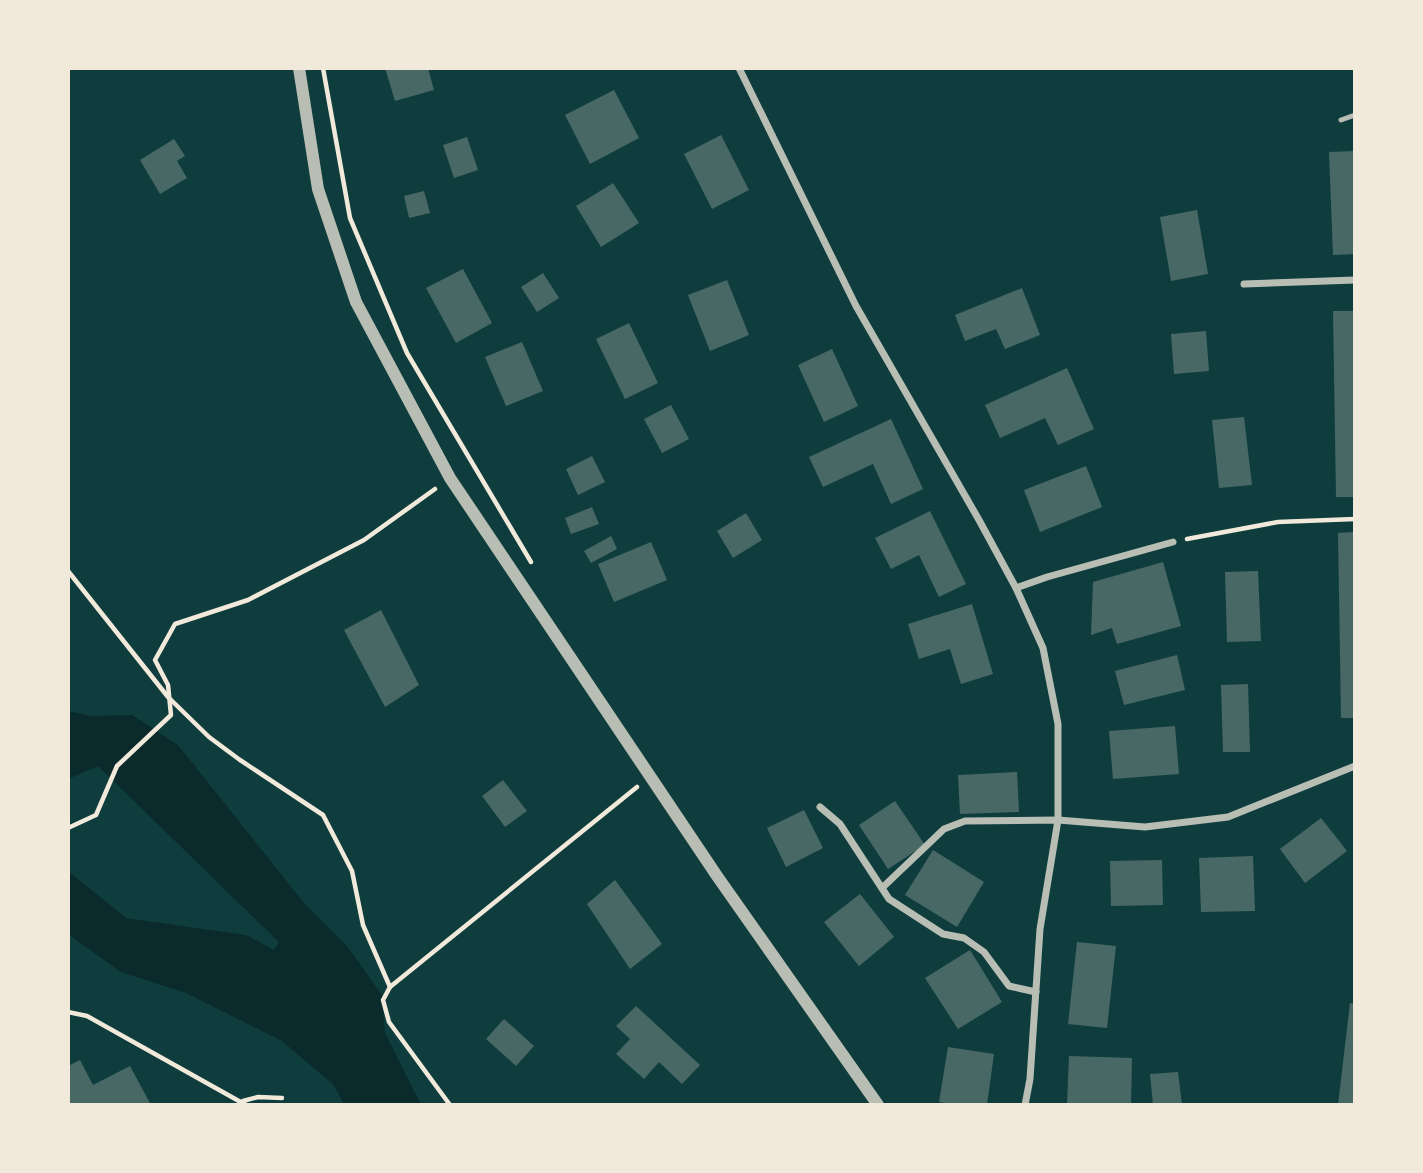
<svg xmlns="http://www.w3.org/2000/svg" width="1423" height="1173" viewBox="0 0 1423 1173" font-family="'Nunito Sans',sans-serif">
	<rect width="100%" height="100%" fill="#0f3d3e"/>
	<!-- water -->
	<polygon fill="#0a2a2b" points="68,711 91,716 132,715 178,745 304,903 347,946 382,995 385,1033 421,1105 344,1105 334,1085 282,1041 186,993 121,972 68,934 68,871 126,918 246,935 274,950 279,942 98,766 68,779"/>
	<!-- building -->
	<g fill="#486865">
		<polygon points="385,68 428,68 434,90 395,101"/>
		<polygon points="614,90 639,138 590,164 565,115"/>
		<polygon points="721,135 749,190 712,209 684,154"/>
		<polygon points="467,137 478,170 454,178 443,145"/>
		<polygon points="174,139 185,156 177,161 187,178 160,194 140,160"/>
		<polygon points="1355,151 1355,254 1333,255 1329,152"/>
		<polygon points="613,183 639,223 601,247 576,206"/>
		<polygon points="424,191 430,213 409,218 404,196"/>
		<polygon points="1197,210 1208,274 1171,281 1160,217"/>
		<polygon points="463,269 492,323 456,343 426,288"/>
		<polygon points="543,273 559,298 537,312 521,287"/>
		<polygon points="727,280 749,335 710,351 688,295"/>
		<polygon points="1022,288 1040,335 1005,349 996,329 965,341 955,315"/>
		<polygon points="1333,311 1355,311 1355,497 1336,497"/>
		<polygon points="629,323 658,383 625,399 596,339"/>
		<polygon points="1206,331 1209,371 1174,374 1171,334"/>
		<polygon points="522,342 543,391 506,406 485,357"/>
		<polygon points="832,349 858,406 824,422 798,365"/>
		<polygon points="1067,368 1094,429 1058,445 1045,418 1000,438 985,405"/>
		<polygon points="671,405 689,439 662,453 644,419"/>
		<polygon points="1244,417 1252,485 1219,488 1212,420"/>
		<polygon points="891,419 923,489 891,504 873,464 823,487 809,457"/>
		<polygon points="592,456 605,482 578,495 566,469"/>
		<polygon points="1086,466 1102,507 1040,532 1024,490"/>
		<polygon points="592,507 599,524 571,534 565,518"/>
		<polygon points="930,511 966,584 939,597 919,555 891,569 875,538"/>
		<polygon points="746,513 762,540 733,558 717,531"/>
		<polygon points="1355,532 1355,718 1341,718 1338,533"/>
		<polygon points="611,536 617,549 591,563 584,551"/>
		<polygon points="651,542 667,580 614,602 598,564"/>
		<polygon points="1163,562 1181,626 1117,644 1112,628 1091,635 1093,582"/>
		<polygon points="1258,571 1261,641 1227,642 1225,572"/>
		<polygon points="972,604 993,674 961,684 950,649 919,659 908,624"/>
		<polygon points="381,610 419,685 385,707 344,630"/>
		<polygon points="1177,655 1185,690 1124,705 1115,671"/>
		<polygon points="1248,684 1250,752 1223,752 1221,685"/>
		<polygon points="1175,726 1179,774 1113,779 1109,731"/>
		<polygon points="1017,772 1019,812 960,814 958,775"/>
		<polygon points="503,780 527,811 505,827 482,796"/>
		<polygon points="895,801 925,845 888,869 859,825"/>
		<polygon points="804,810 823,848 786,867 767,828"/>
		<polygon points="1321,818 1347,851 1305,883 1280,849"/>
		<polygon points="933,850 984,882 957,927 905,895"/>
		<polygon points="1253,856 1255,911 1201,912 1199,858"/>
		<polygon points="1162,860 1163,905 1111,906 1110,861"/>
		<polygon points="615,880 662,944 630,969 587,904"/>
		<polygon points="860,894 894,937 859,966 824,922"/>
		<polygon points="1077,942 1116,946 1107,1028 1068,1024"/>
		<polygon points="970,950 1002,1002 958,1029 925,978"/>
		<polygon points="1350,1003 1355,1004 1355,1105 1338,1105"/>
		<polygon points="636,1006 700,1065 682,1084 659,1062 644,1079 616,1054 630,1039 616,1026"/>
		<polygon points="504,1019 534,1046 516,1066 486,1039"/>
		<polygon points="948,1047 994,1054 987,1105 958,1105 939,1102"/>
		<polygon points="1069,1056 1132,1058 1131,1105 1067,1104"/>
		<polygon points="80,1060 93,1085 130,1066 151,1105 68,1105 68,1066"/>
		<polygon points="1178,1072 1182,1105 1153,1105 1150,1074"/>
	</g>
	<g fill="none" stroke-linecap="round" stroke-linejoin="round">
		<!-- path -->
		<g stroke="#f1e9da" stroke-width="4.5">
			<polyline points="323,68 350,218 407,353 531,562"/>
			<polyline points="1187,539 1278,522 1355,519"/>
			<polyline points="68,571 168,697 209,737 240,760 323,815 352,871 363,925 390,987 383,1000 389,1022 450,1105"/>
			<polyline points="68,828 96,815 117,766 171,715 168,685 155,660 175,624 248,600 364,540 435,489"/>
			<polyline points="390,987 637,787"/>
			<polyline points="68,1012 87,1016 246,1105"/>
			<polyline points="243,1101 258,1097 282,1098"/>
		</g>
		<!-- service -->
		<polyline stroke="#b8beb3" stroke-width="5" points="1341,120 1355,115"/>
		<!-- minor -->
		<g stroke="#b8beb3" stroke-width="7">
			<polyline points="739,68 856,306 979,520 1016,588 1043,648 1058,724 1058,820 1040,929 1030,1079 1025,1105"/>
			<polyline points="1244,284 1355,280"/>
			<polyline points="1016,588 1047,577 1173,542"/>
			<polyline points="820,807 840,824 889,899 943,934 964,938 984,952 1009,986 1036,992"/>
			<polyline points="882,888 944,829 965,821 1058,820 1145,827 1228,817 1355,766"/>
		</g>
		<!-- tertiary -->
		<polyline stroke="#b8beb3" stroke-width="12" points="299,68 318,189 356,302 450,478 717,876 878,1105"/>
	</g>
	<!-- border -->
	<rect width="1423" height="1173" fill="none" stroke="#f1e9da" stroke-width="140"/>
</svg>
